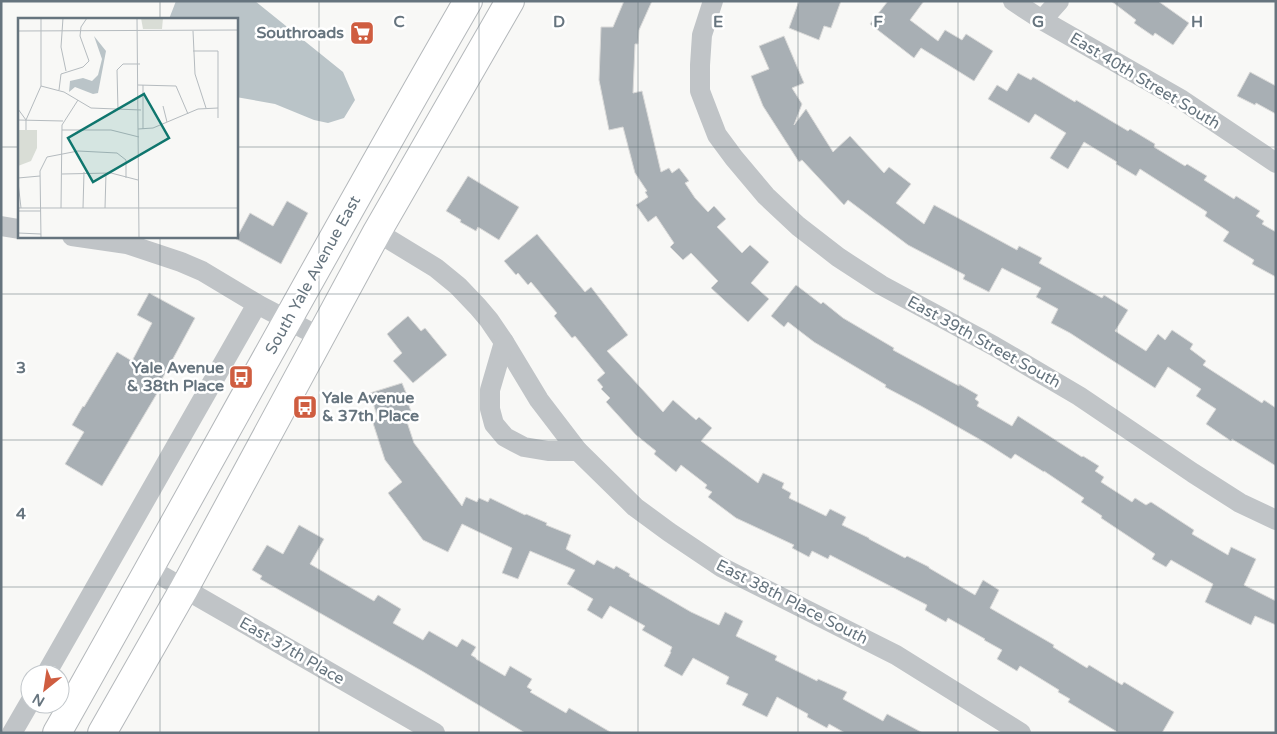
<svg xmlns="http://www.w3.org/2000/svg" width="1277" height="734" viewBox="0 0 1277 734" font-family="'Varela Round',sans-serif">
	<rect width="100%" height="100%" fill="#f8f8f6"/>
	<!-- water -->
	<polygon fill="#bac4c8" points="176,1 255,1 343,72 355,100 344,118 328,123 314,120 275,104 236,97 236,19 169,19"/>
	<!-- building -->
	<g fill="#a8afb4" stroke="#dadad9">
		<polygon points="624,1 652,1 639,30 638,44 635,44 633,93 642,91 661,172 669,168 672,173 679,168 689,181 685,183 695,198 708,212 714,206 726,219 717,227 742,253 750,245 769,262 751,283 769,299 748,322 711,288 718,281 691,253 683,260 670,247 674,243 656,216 648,222 636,205 648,197 645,192 647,191 635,173 623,127 609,130 599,80 601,27 613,27"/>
		<polygon points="799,1 841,1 831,28 824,26 819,40 789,28"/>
		<polygon points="888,1 924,1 910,20 938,41 945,30 962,40 966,34 993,51 974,81 921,48 914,58 870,24"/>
		<polygon points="1111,1 1158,1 1189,23 1173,45 1155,33 1153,36 1134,23 1136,20"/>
		<polygon points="784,36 804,83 792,88 802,104 794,125 806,109 833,152 850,136 884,173 889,167 911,184 896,203 924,224 934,205 1017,250 1019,246 1042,258 1039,263 1102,298 1104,295 1128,310 1115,331 1146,351 1158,334 1165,340 1172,330 1193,344 1190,349 1206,361 1203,365 1262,403 1264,400 1276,408 1276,466 1232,439 1231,441 1206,424 1216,409 1196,396 1201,389 1168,367 1155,388 1070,333 1051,323 1058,309 1036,297 1041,288 1002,268 989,292 963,279 965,275 908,245 848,200 844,205 802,160 799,162 763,106 751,76 769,69 759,46"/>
		<polygon points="1250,72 1276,86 1276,114 1256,103 1255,105 1237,96"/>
		<polygon points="1018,73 1031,80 1033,77 1075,102 1076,100 1128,131 1130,129 1155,144 1154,147 1185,166 1187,164 1207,176 1204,180 1234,199 1236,196 1260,211 1256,216 1264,221 1262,224 1276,232 1276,277 1252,264 1254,260 1223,241 1229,232 1205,216 1207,212 1140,169 1136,176 1116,164 1117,162 1084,142 1068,169 1050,158 1066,133 1035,114 1029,123 988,99 997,85 1007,91"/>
		<polygon points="468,176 519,207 499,240 478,227 476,231 460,222 461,220 446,211"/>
		<polygon points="287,201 308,213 281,264 236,239 250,213 273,226"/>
		<polygon points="537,234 585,292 591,287 628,335 607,351 663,412 673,400 696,420 699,417 712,428 701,441 758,483 763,473 784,483 782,488 791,493 789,498 826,516 830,509 846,517 842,525 869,538 869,539 905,558 907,556 929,567 929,568 975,595 983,580 999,590 990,608 1054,645 1053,647 1087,668 1089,665 1122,685 1124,682 1174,712 1162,733 1119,733 1068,702 1070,699 1058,692 1059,690 1020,666 1017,671 997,659 1002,650 984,640 985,639 948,618 946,622 925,610 927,605 830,555 828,559 812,551 809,557 792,548 794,545 736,518 708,497 712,492 705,488 707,485 681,465 676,472 654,454 656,451 636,435 606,402 610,398 601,389 603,387 597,380 605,373 575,336 572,338 554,316 557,313 531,282 528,285 518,273 516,275 504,261"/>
		<polygon points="796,285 821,304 823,302 843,318 894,348 893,350 959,386 959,384 978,395 975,399 979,402 977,406 1012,426 1018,416 1082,457 1083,456 1099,466 1095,471 1104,477 1101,482 1132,502 1135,498 1146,505 1151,502 1194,530 1192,534 1228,555 1231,547 1256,559 1244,585 1276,601 1276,625 1255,616 1251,625 1205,602 1213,584 1171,560 1166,567 1152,559 1155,554 1101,518 1102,516 1081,502 1084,498 1044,471 1044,472 1015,454 1011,459 986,443 921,406 885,387 886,385 814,342 788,322 784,327 771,316"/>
		<polygon points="149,293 195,318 162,379 165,380 102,486 65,464 84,432 72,425 83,406 84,407 117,352 132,361 152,323 137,315"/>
		<polygon points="408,316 421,331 425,328 447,355 413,383 393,361 402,353 387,334"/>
		<polygon points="402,383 411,405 409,406 413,416 406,419 414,443 462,506 466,497 477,502 479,498 488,502 490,498 525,515 526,514 547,523 546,525 571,535 566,549 594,565 597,560 614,569 616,566 630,574 629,576 691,612 719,625 725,612 743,621 736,636 777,656 775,660 817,681 818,679 847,692 843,699 883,721 887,714 923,733 845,733 829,724 827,728 807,717 808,714 777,697 767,717 742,705 748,694 726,684 729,677 693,658 682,676 664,666 671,652 670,652 672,647 642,630 645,626 610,606 602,619 587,610 593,599 567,584 575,570 530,551 518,579 502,573 512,548 462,524 448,552 423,540 388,493 402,482 385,460 372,420 378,419 370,393"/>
		<polygon points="299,525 324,539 310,564 374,601 378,595 401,609 393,623 423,640 429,631 457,647 462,639 476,647 471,655 476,658 476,659 505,676 510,666 532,679 527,687 532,690 530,692 566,713 569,708 612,733 525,733 422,671 260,579 262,576 252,570 267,545 283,554"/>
	</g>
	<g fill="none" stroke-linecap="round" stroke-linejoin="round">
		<defs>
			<g id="primary">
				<path d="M57,733c138,-244 271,-490 411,-732"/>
				<polyline points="102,733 184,589 377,232 510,1"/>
			</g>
		</defs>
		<!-- primary casing -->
		<use href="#primary" stroke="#b4b8bb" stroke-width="30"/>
		<!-- minor -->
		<g stroke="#c0c4c7" stroke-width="20">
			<polyline points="713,1 702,35 700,65 700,91 710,117 717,135 734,158 766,196 798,226 838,257 881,285 994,346 1079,396 1193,473 1240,503 1276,520"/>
			<polyline points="1013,1 1042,20 1182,100 1276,163"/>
			<polyline points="1042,20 1059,1"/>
			<polyline points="1,226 19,229"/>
			<polyline points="377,232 436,268 458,286 478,307 489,320 504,342 539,400 578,451 635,507 669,532 721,567 896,655 1021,733"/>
			<polyline points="72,236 127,244 181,262 202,271 257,304 320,337"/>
			<polyline points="504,342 490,390 490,409 494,424 505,437 524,447 548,451 578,451"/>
			<polyline points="150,569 435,733"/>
			<polyline points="46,674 257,304"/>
			<polyline points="12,733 30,702"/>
		</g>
		<!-- primary -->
		<use href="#primary" stroke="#fff" stroke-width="28"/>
	</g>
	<!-- grid -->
	<path fill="none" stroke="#66747e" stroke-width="1" stroke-opacity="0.55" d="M160,1v18M319,1v732M479,1v732M638,1v732M798,1v732M958,1v732M1117,1v732M1,147h18M236,147h1040M160,236v497M1,294h1275M1,440h1275M1,587h1275"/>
	<!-- icons -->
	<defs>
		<symbol id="supermarket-square" viewBox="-11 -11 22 22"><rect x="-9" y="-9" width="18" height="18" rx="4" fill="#cf5d40" stroke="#fff"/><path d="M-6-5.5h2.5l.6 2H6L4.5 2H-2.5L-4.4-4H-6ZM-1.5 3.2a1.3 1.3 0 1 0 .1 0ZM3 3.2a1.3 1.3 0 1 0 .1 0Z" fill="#fff"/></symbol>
		<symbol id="bus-square" viewBox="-11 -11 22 22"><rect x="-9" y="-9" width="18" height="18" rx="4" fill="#cf5d40" stroke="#fff"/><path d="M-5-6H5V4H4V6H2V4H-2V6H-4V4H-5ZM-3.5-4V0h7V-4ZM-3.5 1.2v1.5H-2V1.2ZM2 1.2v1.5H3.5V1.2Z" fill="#fff"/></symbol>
	</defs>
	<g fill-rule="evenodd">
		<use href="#supermarket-square" x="348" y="19" width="28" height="28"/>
		<use href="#bus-square" x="227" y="363" width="28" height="28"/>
		<use href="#bus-square" x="291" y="393" width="28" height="28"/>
	</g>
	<g text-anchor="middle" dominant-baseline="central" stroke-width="5" stroke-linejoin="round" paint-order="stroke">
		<!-- poi labels -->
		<g font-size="16" font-weight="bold" fill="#66747e" stroke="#fff" text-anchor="end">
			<text x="344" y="33">Southroads</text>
			<text x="224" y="368">Yale Avenue<tspan x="224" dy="18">&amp; 38th Place</tspan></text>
			<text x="322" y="398" text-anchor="start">Yale Avenue<tspan x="322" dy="18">&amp; 37th Place</tspan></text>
		</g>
		<!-- street labels -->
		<g font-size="16" fill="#66747e" stroke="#fff">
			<text transform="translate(1145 81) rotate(31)">East 40th Street South</text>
			<text transform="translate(313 275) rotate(-61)">South Yale Avenue East</text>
			<text transform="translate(984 342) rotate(29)">East 39th Street South</text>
			<text transform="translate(792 602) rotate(27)">East 38th Place South</text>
			<text transform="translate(292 651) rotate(30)">East 37th Place</text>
		</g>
	</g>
	<!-- overview -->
	<g transform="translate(18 18)">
		<rect width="220" height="220" fill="#f8f8f6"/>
		<path d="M123,0h22l-1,11h-19zM0,112h19v18l-6,13 -13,5z" fill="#d9ddd6"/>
		<path d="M76,18l12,15 -8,42 -5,1 -18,-7 -6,5 1,-11 13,-3 9,3 6,-6 4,-16z" fill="#bac4c8"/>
		<path fill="none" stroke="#b5bbbf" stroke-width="1" d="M45,0l-2,29 5,24M119,0l2,220M0,13l220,-1M175,13l2,43 11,34M175,33h25v67M220,33v92M0,36v22M120,67l38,1 12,28M125,67v44M23,68l23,6 27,16 50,2M41,72l2,-16 22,-7 6,-6 -9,-25 1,-9 6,-9M145,88l4,16M0,91l8,11v10M100,92l-1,-40 6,-6h17M0,102l45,1M8,102l15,-34v-68M120,111l15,-1 45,-19 20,-1M44,112h49l28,7M44,156l49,-1 27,7M0,160l22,-2M0,164l3,26M0,190h220M43,190l1,-83 16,-25M65,190l1,-36M87,190l1,-35M0,193h23M0,215l23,1M23,220l-1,-67 7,-14 31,-6 39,2 9,7v18"/>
		<path fill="#0f766e" fill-opacity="0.15" stroke="#0f766e" stroke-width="2.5" d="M126,76l25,44 -76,44 -25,-44z"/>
		<rect width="220" height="220" fill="none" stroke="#66747e" stroke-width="2.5"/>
	</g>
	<g font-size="16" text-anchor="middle" font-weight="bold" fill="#66747e" stroke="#fff" stroke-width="5" stroke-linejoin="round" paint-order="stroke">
		<text x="399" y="27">C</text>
		<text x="559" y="27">D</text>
		<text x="718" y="27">E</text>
		<text x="878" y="27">F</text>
		<text x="1038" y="27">G</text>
		<text x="1197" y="27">H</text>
		<text x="21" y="373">3</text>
		<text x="21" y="519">4</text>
	</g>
	<!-- border -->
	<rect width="1277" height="734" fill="none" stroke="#66747e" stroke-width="5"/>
	<!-- north arrow -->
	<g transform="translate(45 689) rotate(210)"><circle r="24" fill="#ffffff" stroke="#c2c7cb"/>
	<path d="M0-4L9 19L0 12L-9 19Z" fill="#cf5d40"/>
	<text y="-8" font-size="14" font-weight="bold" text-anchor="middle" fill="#66747e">N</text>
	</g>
</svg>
